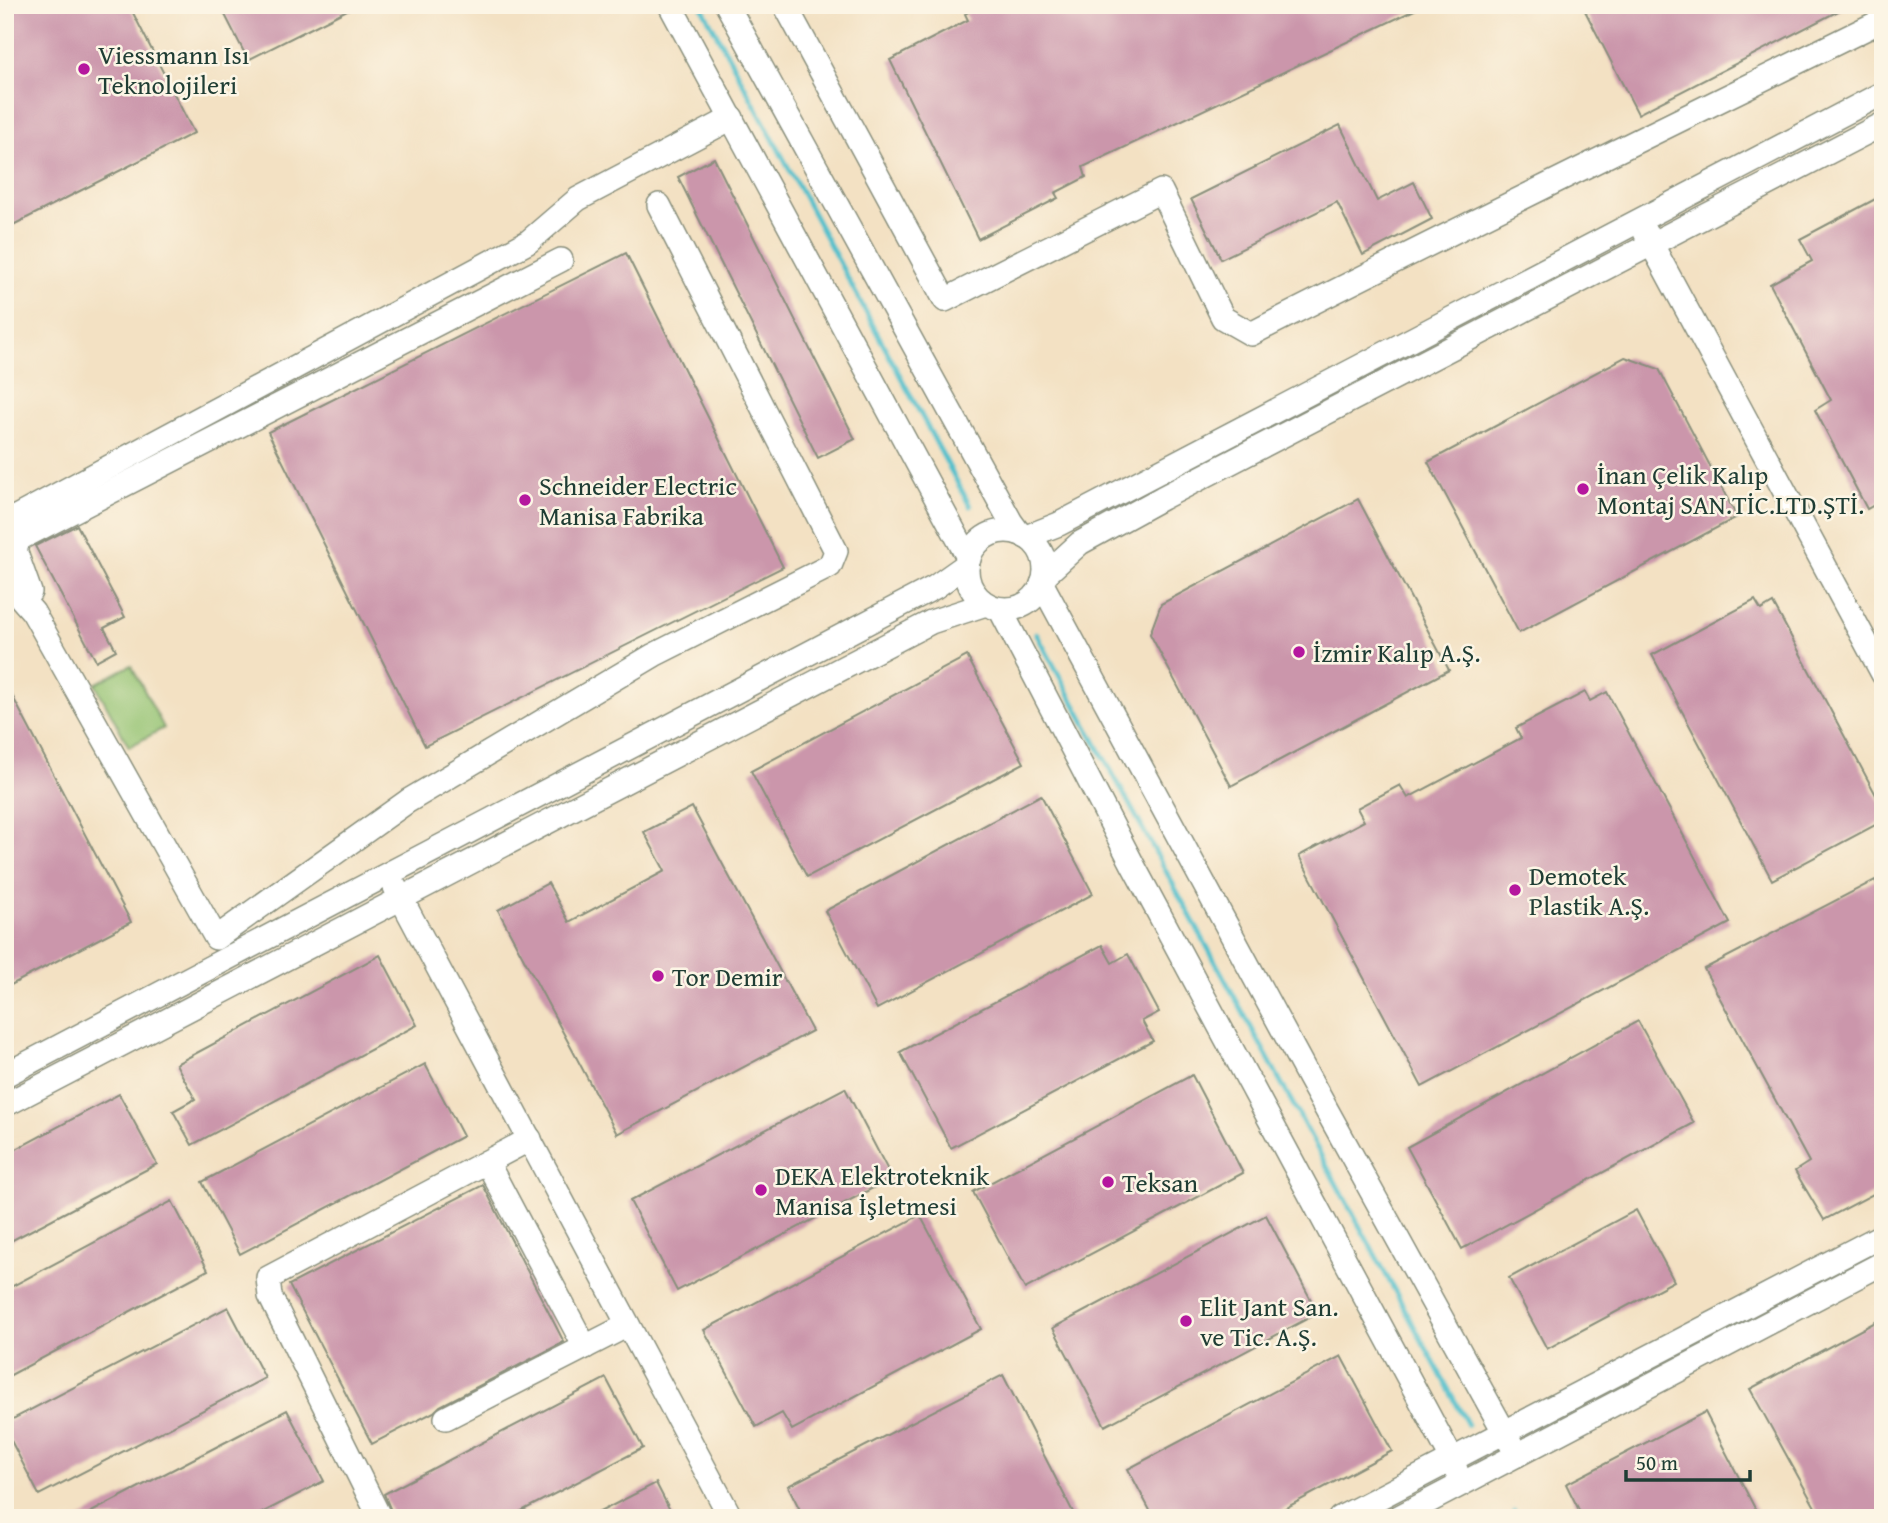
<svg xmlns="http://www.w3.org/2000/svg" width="1888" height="1523" viewBox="0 0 1888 1523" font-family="'Gentium Book Plus',serif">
	<rect width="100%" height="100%" fill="#fcf5e5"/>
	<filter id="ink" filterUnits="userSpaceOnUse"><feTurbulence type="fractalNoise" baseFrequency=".0143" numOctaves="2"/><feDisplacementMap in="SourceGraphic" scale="14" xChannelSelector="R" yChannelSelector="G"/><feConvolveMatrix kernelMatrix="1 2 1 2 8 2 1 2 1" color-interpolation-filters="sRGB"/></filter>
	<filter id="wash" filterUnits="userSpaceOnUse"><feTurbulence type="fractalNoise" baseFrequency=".00686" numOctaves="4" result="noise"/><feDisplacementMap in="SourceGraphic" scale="28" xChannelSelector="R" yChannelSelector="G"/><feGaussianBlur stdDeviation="1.57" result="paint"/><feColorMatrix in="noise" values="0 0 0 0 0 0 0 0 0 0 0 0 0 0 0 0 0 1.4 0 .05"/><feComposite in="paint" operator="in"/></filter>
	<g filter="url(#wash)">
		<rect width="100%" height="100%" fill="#f3e1c3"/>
		<!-- green -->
		<polygon fill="#94c372" stroke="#5a8053" stroke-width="2" points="131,665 164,728 129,747 95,684"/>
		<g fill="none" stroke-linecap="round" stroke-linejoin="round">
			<!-- stream -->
			<g stroke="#53c0cc" stroke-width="5">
				<polyline points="701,5 970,506"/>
				<polyline points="1036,633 1468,1425"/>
				<polyline points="1514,1511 1517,1518"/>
			</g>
		</g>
		<g id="blocks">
			<!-- building -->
			<g fill="#cb96ab">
				<polygon points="5,5 129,5 194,133 5,229"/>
				<polygon points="220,5 357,5 248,60"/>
				<polygon points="981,5 1425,5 1083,167 1086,177 1055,193 1058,198 978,239 890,60 968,20 965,14"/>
				<polygon points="1582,5 1850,5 1638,114"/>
				<polygon points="1340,125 1377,201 1414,182 1432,219 1363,255 1337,202 1221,259 1191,199"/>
				<polygon points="714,158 855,439 818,458 678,177"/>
				<polygon points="1883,195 1883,500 1867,509 1815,410 1831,400 1770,284 1812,261 1800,239"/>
				<polygon points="626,253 783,567 425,746 268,432"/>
				<polygon points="1625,357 1659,369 1737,517 1519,633 1428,462"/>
				<polygon points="1358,499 1449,670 1231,786 1150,634 1161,604"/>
				<polygon points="77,525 125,617 104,628 116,650 96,661 35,546"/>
				<polygon points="1755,600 1761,610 1773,603 1883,808 1883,821 1772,880 1652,655"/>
				<polygon points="967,656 1024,763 807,877 751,771"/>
				<polygon points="5,682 131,922 5,988"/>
				<polygon points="1585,692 1590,701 1607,692 1730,923 1422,1087 1299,856 1364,821 1357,808 1400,785 1408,798 1521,738 1516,728"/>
				<polygon points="1041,795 1093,894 877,1009 825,911"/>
				<polygon points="692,807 812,1031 617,1134 498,910 548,883 569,922 665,871 644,832"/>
				<polygon points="1875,880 1883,896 1883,1189 1824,1220 1795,1171 1809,1162 1704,969"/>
				<polygon points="1102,945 1112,963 1128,954 1159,1012 1142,1021 1153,1041 951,1148 900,1052"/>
				<polygon points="380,955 417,1025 192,1145 173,1111 195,1099 176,1064"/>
				<polygon points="1638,1021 1694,1123 1462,1249 1407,1147"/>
				<polygon points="425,1064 463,1136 240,1254 202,1182"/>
				<polygon points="1192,1075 1243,1173 1025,1289 973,1192"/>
				<polygon points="845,1088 892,1178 677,1291 630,1201"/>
				<polygon points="119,1094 157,1164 5,1244 5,1155"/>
				<polygon points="483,1185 564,1342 440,1406 434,1412 372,1444 289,1285"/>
				<polygon points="172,1201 208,1270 5,1378 5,1290"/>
				<polygon points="1636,1210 1674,1281 1547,1349 1509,1278"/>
				<polygon points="920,1215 981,1329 792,1430 782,1413 756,1427 704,1330"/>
				<polygon points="1266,1215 1318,1313 1105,1426 1053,1328"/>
				<polygon points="228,1307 265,1378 39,1495 5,1429 5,1423"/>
				<polygon points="1883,1318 1883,1518 1821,1518 1750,1389"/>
				<polygon points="1341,1356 1392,1451 1267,1518 1154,1518 1128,1469"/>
				<polygon points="1003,1375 1076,1518 804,1518 788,1486"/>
				<polygon points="606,1378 643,1448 508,1518 394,1518 384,1494"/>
				<polygon points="287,1410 324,1481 252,1518 80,1518"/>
				<polygon points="1705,1412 1760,1518 1583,1518 1566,1484"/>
				<polygon points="656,1483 674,1518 588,1518"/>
			</g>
		</g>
	</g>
	<g filter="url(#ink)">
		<use href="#blocks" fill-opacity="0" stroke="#898f7c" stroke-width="2"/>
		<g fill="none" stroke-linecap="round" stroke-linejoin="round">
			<defs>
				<g id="minor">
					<polyline points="670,5 969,559"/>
					<polyline points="727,5 1011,522 1019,533"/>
					<path d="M785,5l160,295 216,-109 62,127 28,16c209,-107 421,-210 632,-314"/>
					<polyline points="1645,232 1883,674"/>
					<polyline points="5,523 528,242 578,199 732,118"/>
					<circle cx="1006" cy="570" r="39"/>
					<polyline points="1026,537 1059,524 1883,93"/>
					<polyline points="5,569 18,595 33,612 216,938 408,801 654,655 830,566 836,551 659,205"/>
					<polyline points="1045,575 1080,543 1162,498 1883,124"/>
					<polyline points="1042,584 1309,1078 1517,1455"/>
					<polyline points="30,592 15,550 19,539 561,260"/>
					<polyline points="1000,609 1134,867 1452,1459 1461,1484"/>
					<polyline points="395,887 731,1518"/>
					<polyline points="5,1075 935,587 966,565"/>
					<polyline points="5,1105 931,622 986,604"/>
					<polyline points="487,1162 585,1347"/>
					<polyline points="446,1418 628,1325"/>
					<polyline points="380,1518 270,1296 268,1278 530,1139"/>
					<polyline points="1340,1518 1883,1235"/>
					<polyline points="1397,1518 1883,1263"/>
				</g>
			</defs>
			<!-- minor casing -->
			<use href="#minor" stroke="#898f7c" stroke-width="26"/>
			<!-- minor -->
			<use href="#minor" stroke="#fff" stroke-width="23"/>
		</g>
	</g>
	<!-- markers -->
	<g fill="#b5179e" stroke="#fcf5e5" stroke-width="2.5">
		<circle cx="84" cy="69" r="7"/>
		<circle cx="1583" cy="489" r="7"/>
		<circle cx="525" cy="500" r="7"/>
		<circle cx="1299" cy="652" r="7"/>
		<circle cx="1515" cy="890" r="7"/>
		<circle cx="658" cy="976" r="7"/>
		<circle cx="1108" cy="1182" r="7"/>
		<circle cx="761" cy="1190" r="7"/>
		<circle cx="1186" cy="1321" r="7"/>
	</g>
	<g text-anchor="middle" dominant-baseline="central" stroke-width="5" stroke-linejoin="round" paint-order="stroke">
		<!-- poi labels -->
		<g font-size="26" fill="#1f3d34" stroke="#fcf5e5" text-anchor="start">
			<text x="98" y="54">Viessmann Isı<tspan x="98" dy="30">Teknolojileri</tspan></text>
			<text x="1597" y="474">İnan Çelik Kalıp<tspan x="1597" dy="30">Montaj SAN.TİC.LTD.ŞTİ.</tspan></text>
			<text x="539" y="485">Schneider Electric<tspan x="539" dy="30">Manisa Fabrika</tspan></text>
			<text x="1313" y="652">İzmir Kalıp A.Ş.</text>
			<text x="1529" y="875">Demotek<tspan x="1529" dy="30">Plastik A.Ş.</tspan></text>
			<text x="672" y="976">Tor Demir</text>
			<text x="775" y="1175">DEKA Elektroteknik<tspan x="775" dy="30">Manisa İşletmesi</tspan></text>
			<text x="1122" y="1182">Teksan</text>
			<text x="1200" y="1306">Elit Jant San.<tspan x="1200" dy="30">ve Tic. A.Ş.</tspan></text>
		</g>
	</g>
	<!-- margin -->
	<rect width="1888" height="1523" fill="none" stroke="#fcf5e5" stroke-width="28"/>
	<!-- scale -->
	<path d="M1626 1470v10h124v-10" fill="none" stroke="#1f3d34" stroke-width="3.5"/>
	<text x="1636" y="1470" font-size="21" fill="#1f3d34" stroke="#fcf5e5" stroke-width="5" paint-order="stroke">50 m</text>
</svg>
